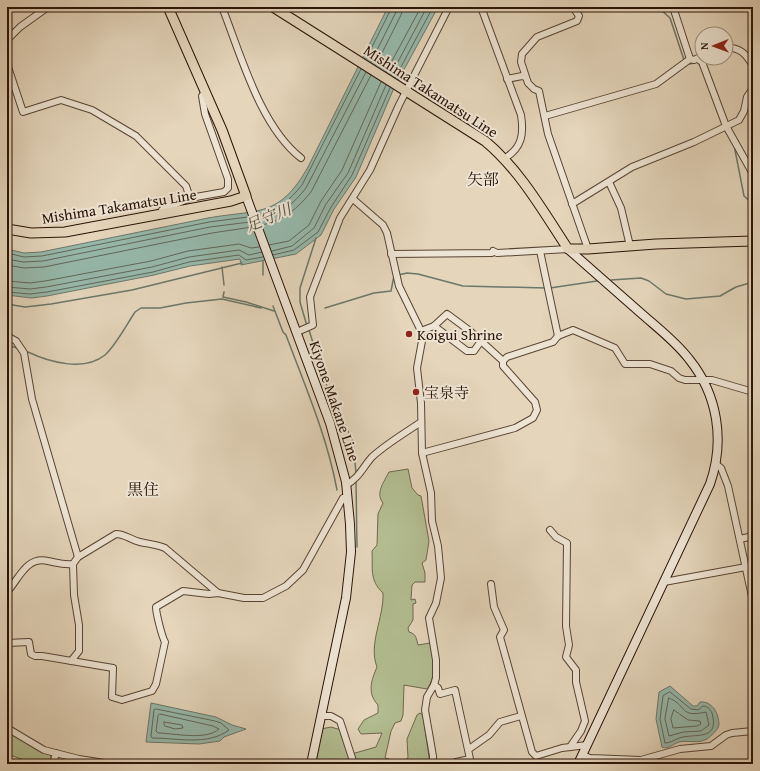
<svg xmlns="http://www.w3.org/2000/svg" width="760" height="771" viewBox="0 0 760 771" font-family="'Gentium Book Plus','Noto Serif JP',serif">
	<rect width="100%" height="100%" fill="#e4d5bb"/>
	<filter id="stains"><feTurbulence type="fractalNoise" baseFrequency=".005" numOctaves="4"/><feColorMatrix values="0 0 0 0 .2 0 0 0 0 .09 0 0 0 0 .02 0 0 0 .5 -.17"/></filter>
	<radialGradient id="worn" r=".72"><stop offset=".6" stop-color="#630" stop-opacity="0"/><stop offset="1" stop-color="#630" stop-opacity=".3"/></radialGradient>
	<!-- green -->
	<g fill="#b2bd91" stroke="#6e684c">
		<path d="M408,469l4,19 6,7 3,1 8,45 -3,19 -4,3 3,10v9h-10l-3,3 -1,15 4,-1 1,4 -3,1v16l-5,8 1,4c7,2 7,5 9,13l12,-2c3,16 7,32 -3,46l-23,-4 -1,30 -2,6 -6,2 -4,8 -6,27 4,1 -1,5h-72l5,-35 10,-2 10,3 7,25 28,-8 6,-14 -21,1 -3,-5 6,-9 14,-7v-8c-11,-12 -7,-24 -1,-38 -9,-23 7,-49 6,-74 -14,-13 -10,-25 -11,-42l5,-6 1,-31 5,-11c-8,-10 1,-21 6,-31z"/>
		<polygon points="420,713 423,715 430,764 399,764 408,758 407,739 417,715"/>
		<polygon points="7,732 48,753 51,756 50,764 36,764 7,754"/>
	</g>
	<!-- water -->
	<g fill="#96b9ac" stroke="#6b776a">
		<path d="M388,7h50l-44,81 -38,89 -22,32 -13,26 -25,19 -55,11 -1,-6 -50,7 -36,9 -107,21 -16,2 -24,-3v-46l17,4 17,-1 167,-34c51,-9 71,0 100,-51z"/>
		<path d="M670,686l23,20h4l3,-4c12,-1 19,11 19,23 -1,5 -8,11 -12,14 -9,5 -19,1 -28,3 -6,2 -11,8 -17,5l-6,-28 3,-27z"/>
		<polygon points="151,703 216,717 232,725 246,729 224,737 220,741 199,744 146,742"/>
	</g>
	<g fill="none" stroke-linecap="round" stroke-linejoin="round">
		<!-- shore -->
		<g stroke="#606659" stroke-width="1">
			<polyline points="366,59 392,7"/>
			<polyline points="371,62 396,12 397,7"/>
			<polyline points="376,65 401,15 403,7"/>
			<polyline points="386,72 421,7"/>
			<polyline points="391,75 427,7"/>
			<polyline points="395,78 433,7"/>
			<path d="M258,215c19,-4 32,-15 44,-30l59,-116"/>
			<path d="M260,220c20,-4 34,-17 46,-32l60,-116"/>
			<path d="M262,225c21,-4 36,-17 49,-33l60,-117"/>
			<polyline points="269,245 289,241 309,225 321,201 342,170 381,82"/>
			<polyline points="272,251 292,246 314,228 326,204 348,173 386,85"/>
			<polyline points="7,253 24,257 42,256 209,222 248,217"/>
			<polyline points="273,255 294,250 318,232 331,207 352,175 390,88"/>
			<polyline points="7,259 23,262 43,261 210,227 250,222"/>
			<polyline points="7,265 24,268 44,267 212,233 252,227"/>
			<polyline points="7,281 30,283 45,281 151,261 188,251 239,244 251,248 259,247"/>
			<polyline points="7,287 30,289 46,287 152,267 189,257 239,250 249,255 262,252"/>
			<polyline points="7,292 30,294 47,292 153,272 189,262 239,255 246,260 263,257"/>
			<path d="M670,692l21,17 7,1 5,-4c4,0 7,3 9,7 7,26 -12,21 -29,24 -6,1 -12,6 -18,6l-5,-24 3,-23z"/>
			<path d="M669,698c19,8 10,20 37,14l3,13 -8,6 -18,1 -14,4 -4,-17z"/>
			<path d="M156,709l59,12 6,2 8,7c-22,16 -51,8 -77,8l-1,-2 3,-26z"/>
			<polygon points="674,710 688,720 700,721 701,724 697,726 673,728 671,719"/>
			<path d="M160,714l53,12 6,3c-13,12 -46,4 -61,4l-2,-2 2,-15z"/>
			<polygon points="164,722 182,725 183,728 175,729 165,726"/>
		</g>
		<!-- stream -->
		<g stroke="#6b776a" stroke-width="1.5">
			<polyline points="658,7 670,18 684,60"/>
			<polyline points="687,62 690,64 697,62 700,65"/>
			<polyline points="734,145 744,196 753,204"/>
			<polyline points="222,267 224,285"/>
			<polyline points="263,275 263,261"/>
			<polyline points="398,275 407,273 418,274 463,286 546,288"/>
			<polyline points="611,280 641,278 649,281 666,294 686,299 720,296 736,287 753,282"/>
			<polyline points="550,288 597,281"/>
			<polyline points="224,292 223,297 246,302 274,311"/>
			<polyline points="7,304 25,307 51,304 132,290 242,263"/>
			<path d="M273,306l10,26 3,3c19,51 41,101 51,155"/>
			<polyline points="325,308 374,293 391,291 394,276"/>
			<polyline points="307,326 300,302 300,288 316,238"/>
			<polyline points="309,330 326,384 353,442 356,473"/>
			<polyline points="7,345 17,348"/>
			<path d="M28,352c21,10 56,20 77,3 11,-10 22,-31 30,-43l6,-4h19l26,-5 36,-4 39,9"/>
			<polyline points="356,481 357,547"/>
		</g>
		<defs>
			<g id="street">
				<path d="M222,7c19,48 38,119 79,151"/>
				<path d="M481,7l40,108c3,19 1,33 -16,43"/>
				<polyline points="573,7 579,16 577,21 537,37 522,54 521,62 528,83 534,89 539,91 548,134 588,249"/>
				<polyline points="673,7 690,59"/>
				<polyline points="7,40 20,27 48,7"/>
				<path d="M726,47c15,1 20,7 27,19"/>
				<polyline points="698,59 702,62 726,126 753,174"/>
				<polyline points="7,64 23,112 61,100 92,110 136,136 186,186 190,198"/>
				<polyline points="507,79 522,76 525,77"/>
				<polyline points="545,116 656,84 690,59 694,60 702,56"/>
				<polyline points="609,182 621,208 630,246"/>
				<polyline points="353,199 383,225 387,233 399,286 421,331 422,341 417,368 421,403 422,453 431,493 432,521 438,546 441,578 436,603 429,618 436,660 436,678 434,685 427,697 425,710 433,756 433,764"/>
				<polyline points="572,204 632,167 694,142 739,120 744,111 747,97 753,88"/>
				<polyline points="162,213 162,210 190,198 224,192 228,188 228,179 205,114 202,96 205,92"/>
				<polyline points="540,251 558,336"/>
				<polyline points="391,254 492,253 493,251 497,253 568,249"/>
				<polyline points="434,326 467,351 474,351 481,341"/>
				<polyline points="421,331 434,326 447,314 470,331 503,361"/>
				<polyline points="297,332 313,325 310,297 340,218 370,170 399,105 449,7"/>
				<polyline points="7,336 16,341 24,353 32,399 78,557"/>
				<polyline points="422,453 515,428 533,418 537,410 535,402 503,366 503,361 507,357 553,342 558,336 573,330 615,348 625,364 650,364 671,371 679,378 685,380 712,380 753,392"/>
				<polyline points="716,464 721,468 728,486 753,601"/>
				<path d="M346,485c13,-7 17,-18 26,-28 14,-13 33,-24 49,-35"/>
				<polyline points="550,530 556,537 567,543 566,626 569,645 566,657 576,670 576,682 585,721 581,731 570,747"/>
				<polyline points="740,539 753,536"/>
				<polyline points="664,582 746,567"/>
				<polyline points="491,584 494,607 504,630 500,637 532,752 536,756 562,748 587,745"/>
				<path d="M7,592c12,-13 19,-36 41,-31 10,2 15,4 25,3l5,-7 38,-23c9,0 15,6 24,8 8,2 16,2 25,6l53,45 26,5h19l23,-12 17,-16 40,-72 5,-1"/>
				<path d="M7,643l22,-1 2,12 4,2h7l71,12 -1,29 10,3 30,-9 4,-7 9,-42c-3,-5 -9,-29 -9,-35l27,-16 26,3 9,-1"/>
				<polyline points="71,661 79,651 79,625 74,595 73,564"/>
				<polyline points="434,685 438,688 440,694 455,690 470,759 456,762"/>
				<polyline points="321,716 331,716 340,721 354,764"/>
				<polyline points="7,728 44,750 79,759 111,764"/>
				<polyline points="469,749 489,735 500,722 521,716"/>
				<polyline points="582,755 590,758 641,760 680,749 711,746 726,735 732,733 753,731"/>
				<polyline points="53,764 56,753"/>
			</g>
			<g id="secondary">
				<polyline points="246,196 330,423 346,482 350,524 351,552 346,598 311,764"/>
				<path d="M568,249c25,22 50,44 75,66 16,14 33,27 46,44 29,36 36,82 21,125l-132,280"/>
			</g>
			<g id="primary">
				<path d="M273,7l212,134c35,29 58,70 83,108h20l68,-5 97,-3"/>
				<polyline points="7,229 31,233 65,232 231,201 246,196 222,130 168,7"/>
			</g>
		</defs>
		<!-- street casing -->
		<use href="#street" stroke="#584433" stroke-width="8"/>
		<!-- secondary casing -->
		<use href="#secondary" stroke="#2a1306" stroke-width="10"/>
		<!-- primary casing -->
		<use href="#primary" stroke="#2a1306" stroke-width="11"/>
		<!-- street -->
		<use href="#street" stroke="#ede4d3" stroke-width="6"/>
		<!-- secondary -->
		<use href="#secondary" stroke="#ede4d3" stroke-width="8"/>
		<!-- primary -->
		<use href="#primary" stroke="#e4d5bb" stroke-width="9"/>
	</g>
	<!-- markers -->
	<g fill="#8f2418" stroke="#ede4d3" stroke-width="1.5">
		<circle cx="409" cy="334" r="4"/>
		<circle cx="416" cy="392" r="4"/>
	</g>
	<g text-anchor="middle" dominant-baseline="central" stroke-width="4" stroke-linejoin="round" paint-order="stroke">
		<!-- street labels -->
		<g font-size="15" fill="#2a1306" stroke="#ede4d3">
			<text transform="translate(431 91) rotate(33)">Mishima Takamatsu Line</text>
			<text transform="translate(119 206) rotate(-9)">Mishima Takamatsu Line</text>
			<text transform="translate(335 401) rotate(71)">Kiyone Makane Line</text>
		</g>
		<!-- poi labels -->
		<g font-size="15" fill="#2a1306" stroke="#ede4d3" text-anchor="start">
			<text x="417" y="334">Koigui Shrine</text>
			<text x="424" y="392">宝泉寺</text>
		</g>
		<!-- neighbourhood labels -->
		<g font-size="16" fill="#2a1306" stroke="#ede4d3">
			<text x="483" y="179">矢部</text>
			<text x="143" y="489">黒住</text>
		</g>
		<!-- water labels -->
		<g font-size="16" font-style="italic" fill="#504d40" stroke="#ede4d3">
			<text transform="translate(268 217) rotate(-23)">足守川</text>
		</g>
	</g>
	<!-- margin -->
	<rect width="760" height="771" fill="none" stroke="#e4d5bb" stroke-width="24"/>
	<rect x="8" y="8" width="744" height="755" fill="none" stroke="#2a1306" stroke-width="2"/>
	<rect x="12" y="12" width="736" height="747" fill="none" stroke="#2a1306"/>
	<!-- north arrow -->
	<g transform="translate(714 46) rotate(269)"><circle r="19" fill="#ede4d3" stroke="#9f9081"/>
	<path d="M0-3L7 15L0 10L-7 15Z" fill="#8f2418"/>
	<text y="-6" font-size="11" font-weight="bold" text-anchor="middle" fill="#2a1306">N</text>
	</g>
	<rect width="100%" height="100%" filter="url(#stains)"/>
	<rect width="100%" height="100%" fill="url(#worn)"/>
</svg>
